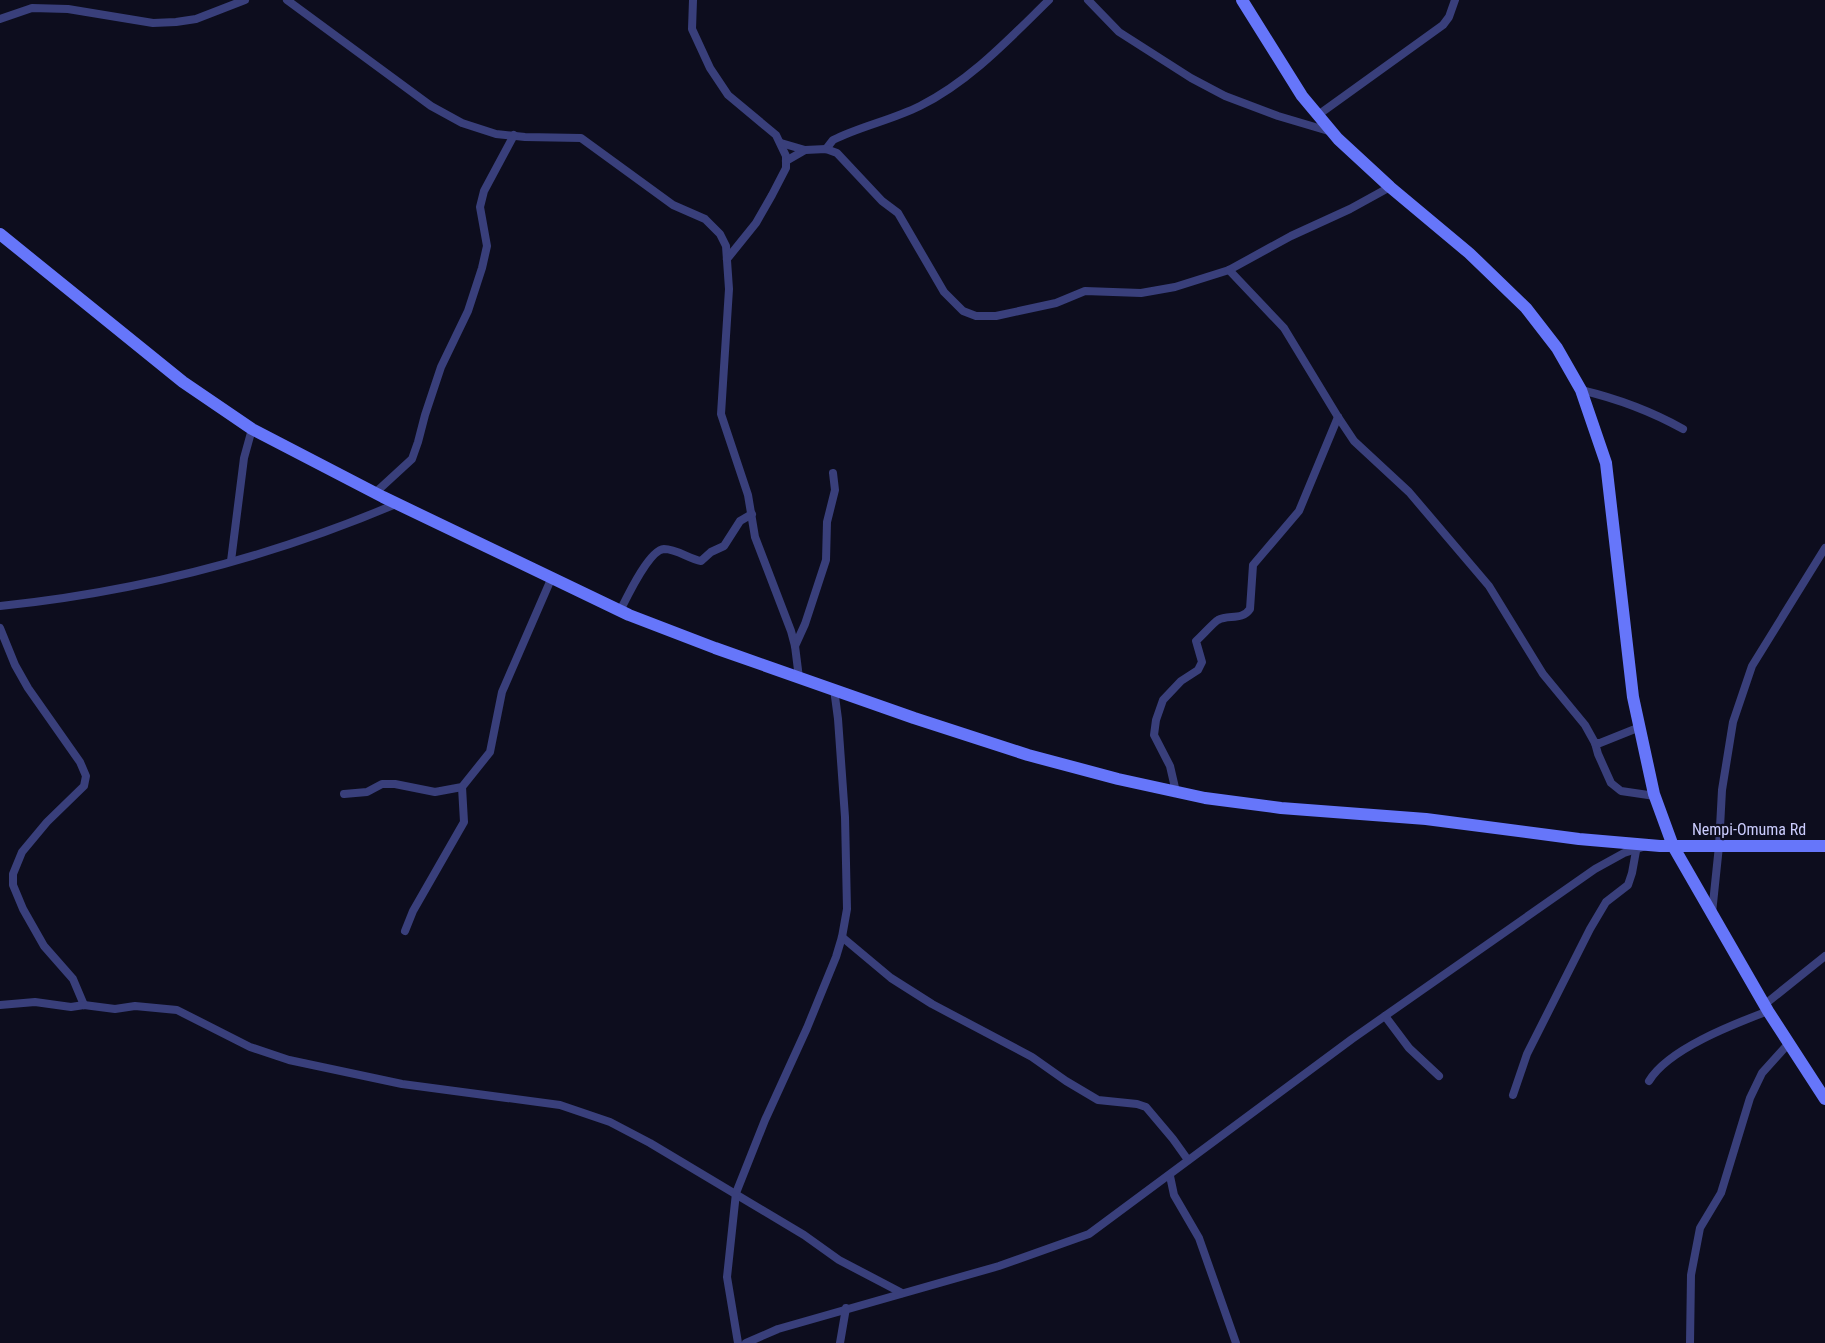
<svg xmlns="http://www.w3.org/2000/svg" width="1825" height="1343" viewBox="0 0 1825 1343" font-family="'Roboto Condensed',sans-serif">
	<rect width="100%" height="100%" fill="#0d0d1e"/>
	<g fill="none" stroke-linecap="round" stroke-linejoin="round">
		<!-- street -->
		<g stroke="#393f7b" stroke-width="8">
			<polyline points="287,0 431,106 462,123 496,134 525,137 581,138 673,205 705,219 720,234 726,246 729,289 721,414 748,495 755,537 791,631 795,646 799,678"/>
			<polyline points="693,0 692,29 710,68 728,95 776,135 786,156 786,168 772,195 756,223 727,259"/>
			<polyline points="1088,0 1119,32 1191,78 1225,96 1278,116 1332,132"/>
			<polyline points="0,19 32,8 68,9 153,23 176,22 196,19 245,0"/>
			<polyline points="1318,115 1443,25 1449,17 1455,0"/>
			<polyline points="781,143 805,150"/>
			<path d="M826,149l7,-9c28,-14 59,-20 87,-34 50,-25 89,-67 129,-106"/>
			<polyline points="786,161 805,150 826,149 837,153 882,201 898,213 944,292 963,311 976,316 996,316 1056,303 1085,291 1141,293 1175,287 1229,270 1291,236 1350,209 1390,187"/>
			<polyline points="1229,270 1284,328 1338,417 1354,441 1409,492 1489,586 1543,674 1585,725 1595,743 1598,754 1611,783 1621,791 1655,796"/>
			<path d="M1581,390c38,9 68,20 102,39"/>
			<polyline points="375,493 412,459 418,442 425,415 441,367 468,311 482,268 487,246 480,207 484,191 514,135"/>
			<polyline points="231,561 244,458 252,429"/>
			<path d="M0,606c136,-14 271,-49 396,-102"/>
			<path d="M620,611c7,-14 29,-61 44,-62 13,0 25,10 37,12l10,-9 13,-6 16,-25 12,-7"/>
			<polyline points="0,628 15,665 28,688 80,762 86,776 84,786 47,822 22,852 13,874 13,885 23,909 44,946 73,979 84,1005"/>
			<polyline points="795,646 805,624 826,560 827,522 835,490 833,473"/>
			<polyline points="1595,743 1600,743 1640,727"/>
			<path d="M1176,792l-6,-26 -16,-31 2,-15 7,-20 18,-19 17,-11 4,-8 -6,-21c5,-4 18,-19 22,-21 10,-6 24,1 32,-11l3,-44 46,-54 39,-94"/>
			<polyline points="344,794 367,792 382,784 395,784 435,792 462,787 490,752 502,692 552,577"/>
			<polyline points="1712,913 1719,846 1722,790 1733,722 1752,666 1825,548"/>
			<polyline points="405,931 413,911 464,822 462,787"/>
			<polyline points="842,937 891,978 932,1004 1032,1057 1066,1081 1098,1100 1137,1104 1146,1107 1173,1139 1188,1160"/>
			<polyline points="0,1005 35,1002 71,1007 84,1005 115,1009 135,1006 177,1010 250,1047 289,1060 402,1084 560,1105 610,1122 650,1143 804,1235 839,1260 902,1293"/>
			<polyline points="1764,1005 1825,956"/>
			<polyline points="1385,1016 1409,1048 1439,1076"/>
			<path d="M1649,1081c19,-32 85,-57 119,-70"/>
			<polyline points="1513,1095 1527,1054 1590,929 1606,902 1628,885 1632,873 1636,851"/>
			<polyline points="1170,1176 1174,1195 1199,1238 1236,1343"/>
			<polyline points="738,1343 727,1277 736,1193 765,1120 807,1028 836,957 842,937 847,909 845,817 838,719 834,689"/>
			<polyline points="746,1343 778,1329 999,1266 1089,1234 1352,1039 1595,869 1624,853 1646,846"/>
			<polyline points="840,1343 846,1308"/>
			<polyline points="1690,1343 1691,1275 1700,1228 1721,1193 1750,1098 1762,1073 1789,1043"/>
		</g>
		<!-- secondary -->
		<g stroke="#6676fa" stroke-width="12">
			<polyline points="1242,0 1302,96 1338,139 1390,187 1469,253 1526,308 1557,348 1581,390 1606,463 1633,697 1654,794 1673,846 1768,1011 1825,1099"/>
			<polyline points="0,234 183,382 252,429 383,497 629,615 715,648 914,718 1028,755 1118,779 1205,798 1281,808 1426,819 1579,839 1660,846 1825,846"/>
		</g>
	</g>
	<g text-anchor="middle" dominant-baseline="central" stroke-width="4.5" stroke-linejoin="round" paint-order="stroke">
		<!-- street labels -->
		<g font-size="16" fill="#cbccfd" stroke="#0d0d1e">
			<text x="1749" y="829">Nempi-Omuma Rd</text>
		</g>
	</g>
</svg>
